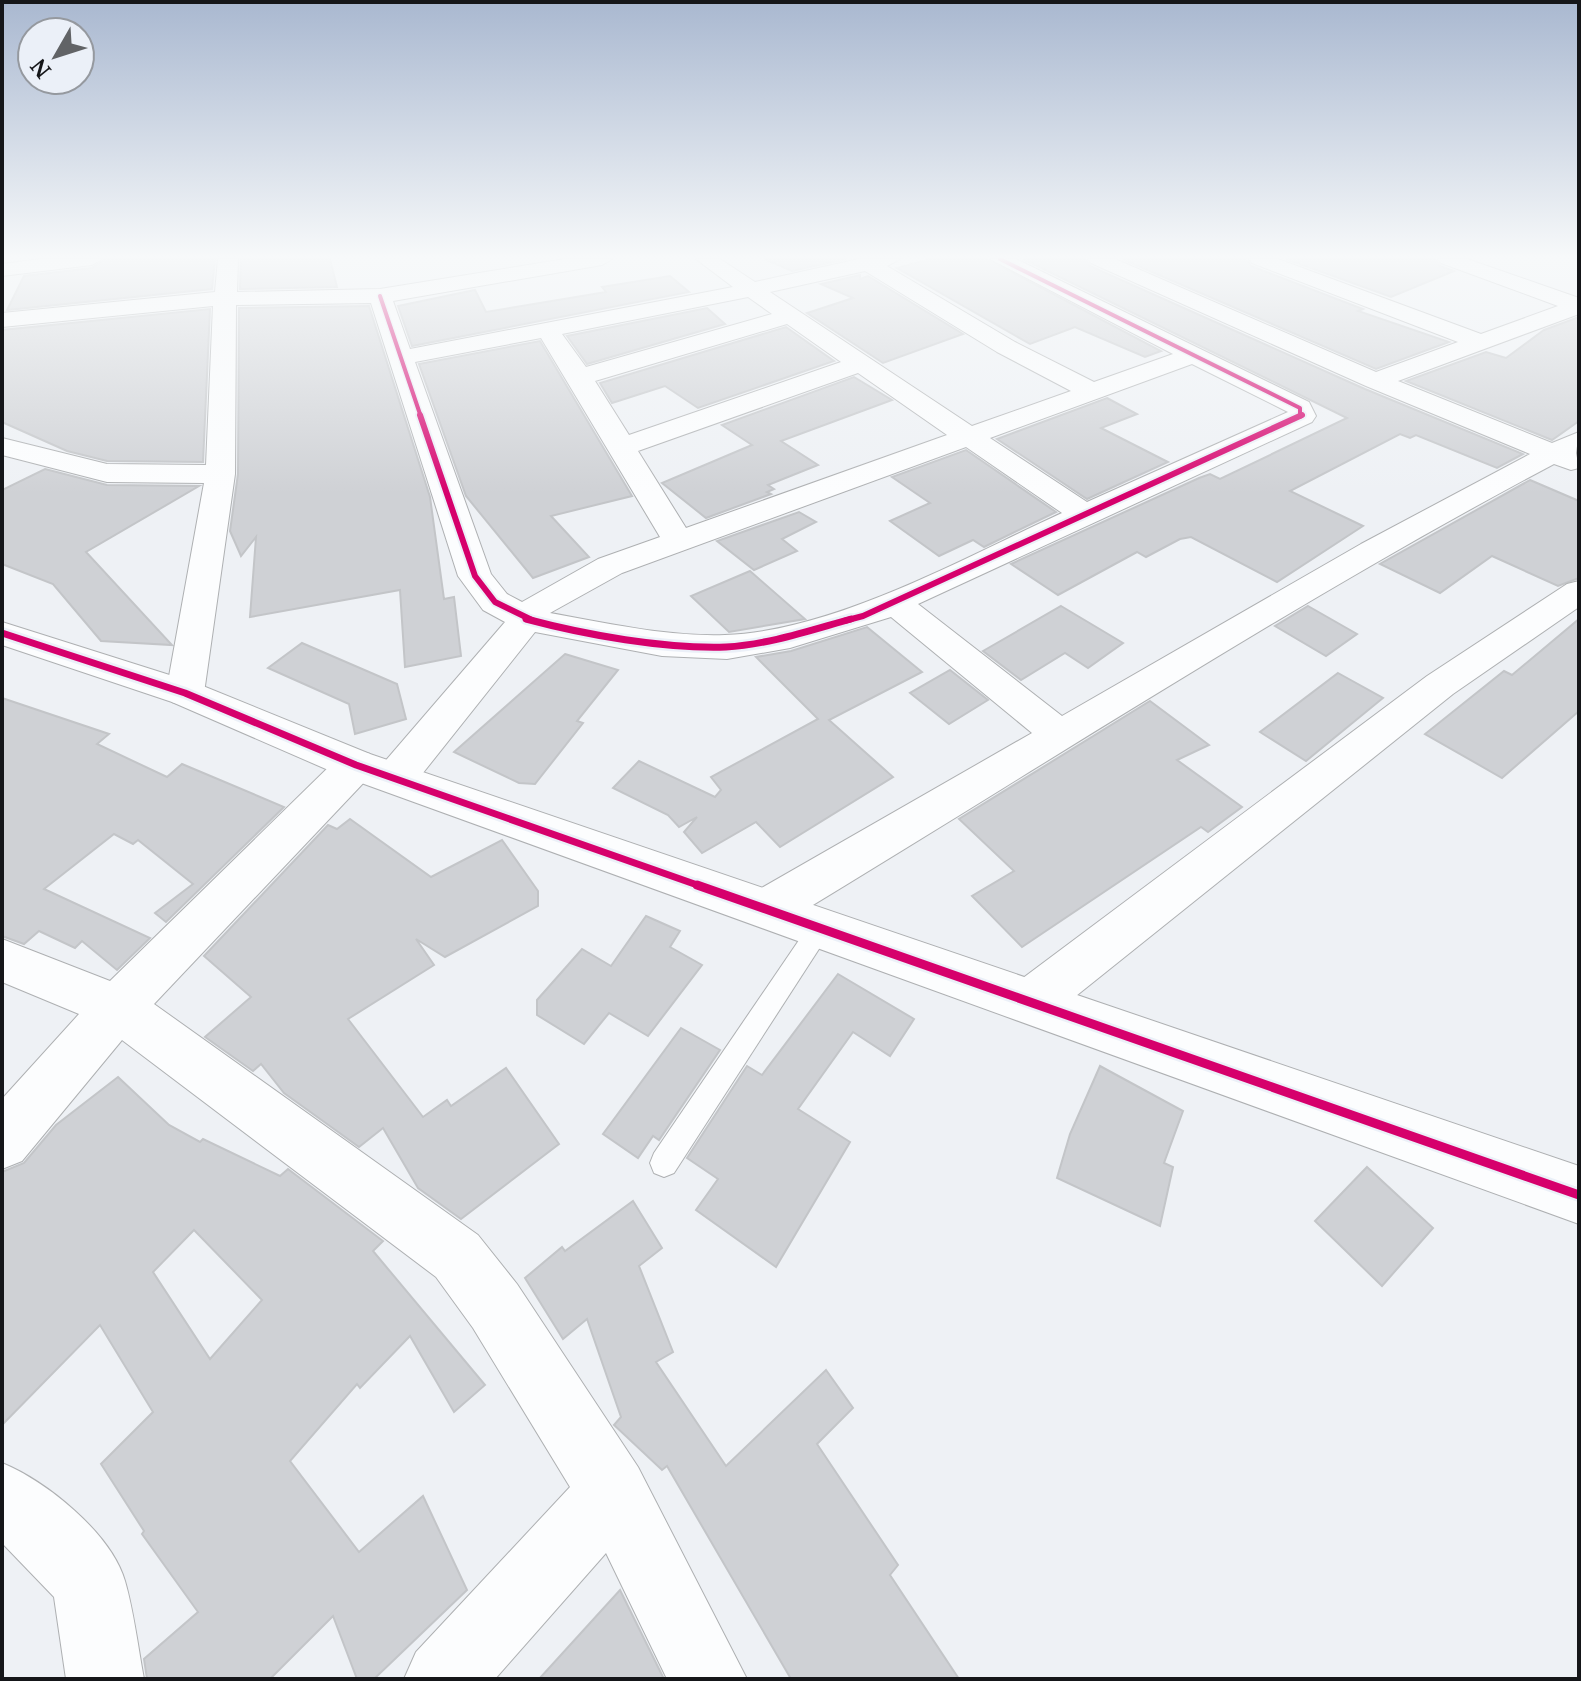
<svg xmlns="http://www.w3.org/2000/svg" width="1581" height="1681" viewBox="0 0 1581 1681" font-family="'Noto Serif',serif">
	<rect width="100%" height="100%" fill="#eef1f5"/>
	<!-- building -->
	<g fill="#cfd1d5" stroke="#c3c5c8" stroke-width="2" fill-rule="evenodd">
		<polygon points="105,259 215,259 212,289 7,310 24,276 92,268"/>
		<polygon points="241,259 330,259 337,287 240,289"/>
		<polygon points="764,259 846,259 792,271"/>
		<polygon points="930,259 987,259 1161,351 1145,357 1075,327 1030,344 897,268"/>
		<polygon points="1023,259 1085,259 1090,266 1365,389 1523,454 1497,468 1416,435 1410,438 1400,434 1290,491 1363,526 1277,582 1191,537 1180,539 1146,557 1137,552 1058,595 1011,564 1199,478 1210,474 1220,479 1347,418"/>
		<polygon points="1122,259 1246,259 1251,266 1363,309 1358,311 1449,342 1376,369"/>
		<polygon points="1286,259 1435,259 1440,266 1454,271 1391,297"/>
		<polygon points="860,275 860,279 868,276 963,334 883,363 807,313 853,298 821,284"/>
		<polygon points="670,276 689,292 412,346 398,306 475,290 486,312 606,292 602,287"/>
		<polygon points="369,306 430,497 444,599 454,597 461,656 405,667 400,590 250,617 256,537 241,556 230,531 238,474 239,308"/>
		<polygon points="707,308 725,324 587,364 567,336"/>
		<polygon points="210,309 203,462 107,461 67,451 2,422 2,330"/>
		<polygon points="1579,317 1579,421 1552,440 1406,381 1486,352 1506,358 1544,330"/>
		<polygon points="786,327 834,361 698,408 665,386 612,403 600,383"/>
		<polygon points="540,341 632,496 551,516 589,557 533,578 466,496 419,364"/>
		<polygon points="854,377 892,400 781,441 818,465 768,485 774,489 767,492 771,494 706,518 662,483 752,445 722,425"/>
		<polygon points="1107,398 1137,414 1101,428 1168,462 1087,499 997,439"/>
		<polygon points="966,450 1056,512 984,547 973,540 939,556 890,521 930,503 892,477"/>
		<polygon points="45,469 107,485 199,486 86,552 172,645 101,641 53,584 2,564 2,490"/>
		<polygon points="1530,480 1579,501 1579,578 1558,586 1492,556 1440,593 1380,564"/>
		<polygon points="799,512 816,522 782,539 797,551 754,570 717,541"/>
		<polygon points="750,571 805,619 729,632 691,596"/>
		<polygon points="1061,606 1123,643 1088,668 1065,653 1021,680 983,651"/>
		<polygon points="1308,606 1357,634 1326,656 1275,626"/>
		<polygon points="1579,619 1579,711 1502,778 1425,734 1504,671 1512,675"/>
		<polygon points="867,627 922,672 829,720 893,777 780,847 756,822 702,853 684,832 697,817 679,827 668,815 613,788 639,761 715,797 721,790 711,777 818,719 756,657 791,651"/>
		<polygon points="302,643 397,684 406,719 355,734 349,704 268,668"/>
		<polygon points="565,654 618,670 577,721 583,723 535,784 519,783 454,752"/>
		<polygon points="950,670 988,700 949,724 910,693"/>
		<polygon points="1338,673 1383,698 1306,761 1260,732"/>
		<polygon points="2,698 109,734 97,744 167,777 182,764 284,807 166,922 155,913 193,884 138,840 133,844 114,834 44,889 150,938 117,970 82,941 75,948 39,931 24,944 2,936"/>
		<polygon points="1150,701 1209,745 1177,760 1242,807 1208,832 1201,827 1022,947 972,896 1014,871 959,819"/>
		<polygon points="350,819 431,877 502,840 538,891 538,906 445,957 416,939 434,965 348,1019 423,1117 447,1100 451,1106 506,1068 559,1144 461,1219 418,1188 383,1128 359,1147 284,1093 261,1064 253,1071 205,1037 251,997 204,956 328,825 337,829"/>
		<polygon points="646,916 680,931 670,947 702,965 648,1036 609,1013 584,1044 537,1015 537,1000 582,949 611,966"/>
		<polygon points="838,974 914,1019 890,1056 853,1032 798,1109 850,1142 776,1267 696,1210 718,1179 687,1158 747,1066 762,1075"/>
		<polygon points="681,1028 720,1050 659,1140 653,1136 638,1158 603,1134"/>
		<polygon points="1100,1066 1183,1111 1164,1163 1173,1167 1160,1226 1057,1178 1070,1134"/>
		<path d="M118,1077l51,48 31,17 3,-3 77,37 8,-7 95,72 -10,10 112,134 -31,27 -44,-76 -50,52 -3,-4 -67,77 69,91 64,-56 44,94 -93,89h-17l-24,-63 -63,63h-123l-3,-20 54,-47 -56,-78 2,-3 -43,-67 52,-52 -53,-87 -98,100v-253l22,-9 32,-38zM194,1230l68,70 -52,59 -57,-87z"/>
		<polygon points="1367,1167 1433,1228 1382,1286 1315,1221"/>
		<polygon points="633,1201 662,1248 639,1266 673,1352 656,1362 726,1466 826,1370 853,1408 817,1444 898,1565 890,1575 959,1679 791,1679 667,1466 662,1470 614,1425 621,1417 587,1319 563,1339 525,1278 562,1247 565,1251"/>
		<polygon points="620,1590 664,1679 539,1679"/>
	</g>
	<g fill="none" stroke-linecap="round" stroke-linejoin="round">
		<defs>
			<polygon id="lane" points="820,918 828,921 832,928 828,935 674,1173 664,1177 654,1173 650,1163 654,1153 812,921"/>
			<g id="street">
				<polygon points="41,259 102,259 92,265 2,276 2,264"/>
				<path d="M218,259h20l-1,33 143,-3 185,-30h47l-10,6 -209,36 17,48 323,-62 -37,-28h24l35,23 104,-23h41l-13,7 128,76 79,40 79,-28 -183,-95h26l293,143 7,14 -4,6 -394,182 144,112 299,-172 169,-90 -164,-68 -275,-123 -3,-4h27l261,113 82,-30 -206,-79 -3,-4h29l203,75 77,-28 -117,-43 -3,-4h29l112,39v16l-181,67 154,62 27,-11 -3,21 3,15 -8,2 -17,-6c-264,140 -514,304 -769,458l-17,6 -17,-6 -6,-14 6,-14 281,-161 -141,-116 -101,31 -63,11 -65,-3 -127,-24 -124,156 -15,4 -15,-4 -6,-11 6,-11 124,-144 -22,-12 -25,-34 -87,-273 -135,2 -1,169 -31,219 -6,9 -13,4 -13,-4 -6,-9 38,-210 -97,-1 -105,-27v-17l105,26 99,1 7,-159 -211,21v-14l213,-21zM865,271l132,81 74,39 -99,35 -202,-134zM748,297l24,17 -186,53 -24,-33zM787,324l54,38 -212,73 -34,-54zM541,338l119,199 -62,22 -76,43 -15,-8 -16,-20 -76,-212zM1192,364l96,48 -201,90 -97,-64zM858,373l89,62 -261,93 -48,-77zM966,447l96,66c-99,45 -227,118 -337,122 -58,2 -117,-12 -175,-22l72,-40z"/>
				<polygon points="1579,581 1579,607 1453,694 1051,1016 1033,1023 1015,1016 1008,1000 1015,984 1427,676 1567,584"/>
				<polygon points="356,750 370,754 376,765 370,776 154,1004 478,1235 517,1284 638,1467 747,1679 667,1679 606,1553 495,1679 404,1679 416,1652 570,1487 473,1328 436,1277 122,1040 22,1161 2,1169 2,1099 79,1014 2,982 2,939 110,981 342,754"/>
				<path d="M2,1463c44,18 109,70 123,118 9,31 13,66 19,98h-78l-12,-82 -52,-54z"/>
			</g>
			<polygon id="secondary" points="2,622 198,684 370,754 1579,1166 1579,1224 342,776 172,702 2,645"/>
		</defs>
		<!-- lane casing -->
		<use href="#lane" stroke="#aeb0b2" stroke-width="2"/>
		<!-- street casing -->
		<use href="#street" stroke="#aeb0b2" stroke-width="2"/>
		<!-- secondary casing -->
		<use href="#secondary" stroke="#aeb0b2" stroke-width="2"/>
		<!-- lane -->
		<use href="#lane" fill="#fcfdfe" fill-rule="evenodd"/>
		<!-- street -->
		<use href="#street" fill="#fcfdfe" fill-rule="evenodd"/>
		<!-- secondary -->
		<use href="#secondary" fill="#fcfdfe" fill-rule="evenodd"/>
		<defs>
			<g id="cycleway-far3">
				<polyline points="1000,259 1300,408 1300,417"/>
				<polyline points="380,296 421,417"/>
			</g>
			<g id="cycleway-far2">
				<polyline points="420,415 475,576 495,602 534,621"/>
				<polyline points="844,621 863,616 1302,415"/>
			</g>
			<g id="cycleway-far1">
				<path d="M526,619c60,16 138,30 200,28 41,-2 85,-17 125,-28"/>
				<polyline points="2,633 185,693 356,765 703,887"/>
			</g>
			<polyline id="cycleway" points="697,885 1579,1195"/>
		</defs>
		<!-- cycleway-far3 casing -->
		<use href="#cycleway-far3" stroke="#ebf0f8" stroke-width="7"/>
		<!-- cycleway-far2 casing -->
		<use href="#cycleway-far2" stroke="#ebf0f8" stroke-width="10"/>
		<!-- cycleway-far1 casing -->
		<use href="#cycleway-far1" stroke="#ebf0f8" stroke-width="12"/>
		<!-- cycleway casing -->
		<use href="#cycleway" stroke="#ebf0f8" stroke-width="14"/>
		<!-- cycleway-far3 -->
		<use href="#cycleway-far3" stroke="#d6006c" stroke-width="4"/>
		<!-- cycleway-far2 -->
		<use href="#cycleway-far2" stroke="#d6006c" stroke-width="6"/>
		<!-- cycleway-far1 -->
		<use href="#cycleway-far1" stroke="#d6006c" stroke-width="7"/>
		<!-- cycleway -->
		<use href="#cycleway" stroke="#d6006c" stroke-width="9"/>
	</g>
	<!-- sky -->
	<linearGradient id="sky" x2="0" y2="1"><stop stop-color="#a9b8d0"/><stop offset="0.52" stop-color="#f7f9fa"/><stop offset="1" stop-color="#f7f9fa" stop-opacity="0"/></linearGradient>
	<rect width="1581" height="494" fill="url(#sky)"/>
	<!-- border -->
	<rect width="1581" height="1681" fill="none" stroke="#151619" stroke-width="8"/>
	<!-- north arrow -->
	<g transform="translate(56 56) rotate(231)"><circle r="38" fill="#ebf0f8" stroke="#95999f" stroke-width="2"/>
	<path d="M0-6L14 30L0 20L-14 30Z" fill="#616366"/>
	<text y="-12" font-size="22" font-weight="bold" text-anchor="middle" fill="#151619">N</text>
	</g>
</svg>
